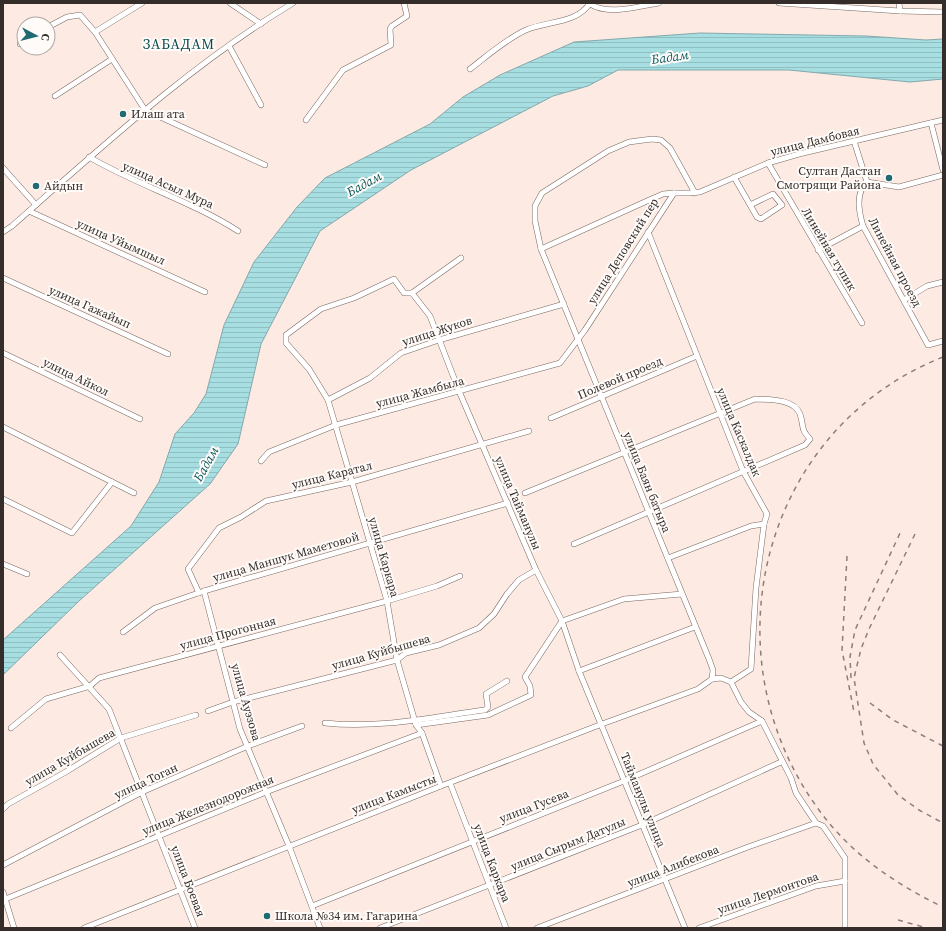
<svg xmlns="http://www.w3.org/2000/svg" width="946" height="931" viewBox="0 0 946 931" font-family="'Source Serif 4',serif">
	<defs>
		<pattern id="water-rules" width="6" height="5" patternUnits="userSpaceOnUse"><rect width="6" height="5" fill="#a7dee2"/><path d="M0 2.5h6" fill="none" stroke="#90bfc2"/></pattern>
	</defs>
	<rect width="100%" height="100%" fill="#fdeae3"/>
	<!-- water -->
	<polygon fill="url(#water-rules)" stroke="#84a9ab" points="700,33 866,36 926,40 943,39 943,79 910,82 789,70 618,70 588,86 553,96 411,170 320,231 261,344 238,444 210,484 79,601 3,675 3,640 131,526 159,482 175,434 194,413 206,394 224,325 254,262 297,207 325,178 430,124 463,97 500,75 574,42"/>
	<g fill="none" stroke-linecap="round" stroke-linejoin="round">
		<defs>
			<g id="minor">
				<polyline points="230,3 261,24"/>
				<polyline points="779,3 900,11"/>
				<polyline points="899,3 900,11 943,12"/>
				<path d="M590,4c19,12 48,2 69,-1"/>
				<polyline points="48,27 67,17 80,15 95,32 142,3"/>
				<polyline points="95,32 145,110 265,165"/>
				<polyline points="20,44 24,43"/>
				<polyline points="229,46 261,105"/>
				<path d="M470,69c17,-13 36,-30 56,-39 20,-9 51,-6 64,-27"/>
				<polyline points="55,96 112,59"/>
				<polyline points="306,120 343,70 391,45 390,29 392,26 407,16 404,3"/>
				<polyline points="931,123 943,170"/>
				<path d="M854,141l13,41c-12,11 -8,30 -4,44l65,119 15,-4"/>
				<path d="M89,157c48,28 102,44 149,74"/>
				<polyline points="768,163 862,323"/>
				<polyline points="3,168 36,205"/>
				<polyline points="734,177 757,217 761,219 782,205 773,194 750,205"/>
				<polyline points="867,182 899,187 943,175"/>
				<polyline points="695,193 670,148 661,140 652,139 629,142 608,151 542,193 535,206 535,221 541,249 709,659 713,670 712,679"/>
				<polyline points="29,211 205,292"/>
				<path d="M3,232l9,-6c90,-79 178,-161 281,-223"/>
				<polyline points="648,232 743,471 767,514 764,524 756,588 751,669 731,682"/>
				<polyline points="541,249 647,201 663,194 674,193"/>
				<polyline points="818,250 863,226"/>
				<polyline points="3,278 168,354"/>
				<polyline points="412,293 430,316 459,391 536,570 562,621 579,671 685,928"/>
				<polyline points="904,300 927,286 943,282"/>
				<polyline points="3,353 140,419"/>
				<polyline points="328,400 370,378 401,353 439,340 564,304"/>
				<polyline points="551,418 697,356"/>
				<polyline points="3,427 134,493"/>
				<polyline points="261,461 269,452 336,425 560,363 585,330 674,193 689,193 700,192 768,163 799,154 943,120"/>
				<path d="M525,493l230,-94c13,1 39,-1 45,15 4,11 0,15 10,25l-5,6 -231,99"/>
				<polyline points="3,499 72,533 112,482"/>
				<polyline points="668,558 751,526 764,524"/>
				<polyline points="3,564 27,574"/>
				<polyline points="204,591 240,729 289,846 320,928"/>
				<polyline points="199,593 188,569 219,528 241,517 266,501 352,482 529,431"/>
				<polyline points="123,632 155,608 204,591 508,503"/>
				<polyline points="60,655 109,709 195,928"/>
				<polyline points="579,671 695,627"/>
				<polyline points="712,679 721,678 731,682 741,702 749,712 762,721 791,778 796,793 816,823 823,826 845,858 845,928"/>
				<polyline points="208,711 233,702 397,660 406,653 439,645 479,628 494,614 507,594 519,580 536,570"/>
				<path d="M325,723c53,6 107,-6 160,-13l3,-3 -2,-13 21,-13"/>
				<polyline points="416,725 488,715 531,695 530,686 525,677 562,621 624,599 682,594"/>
				<polyline points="11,728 46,699 90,686 99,678 387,601 437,586 460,576"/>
				<polyline points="450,783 506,928"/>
				<polyline points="441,786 422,733 416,725 397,660 387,601 328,400 309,369 286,343 286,335 321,309 354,298 394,279 404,293 412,293 461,258"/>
				<polyline points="3,809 8,804 64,773 121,738 196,715"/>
				<polyline points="3,865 142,792 248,746 302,726"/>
				<polyline points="3,892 14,928"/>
				<polyline points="3,900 266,792 422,733"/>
				<polyline points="312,906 624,781 762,721"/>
				<polyline points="84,928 441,786 602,724 698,689 712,679"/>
				<polyline points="380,928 642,825 781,762"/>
				<polyline points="537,928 748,847 816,823"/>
				<polyline points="699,928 816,886 845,881"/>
			</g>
		</defs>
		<!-- minor casing -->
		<use href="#minor" stroke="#786861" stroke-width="6"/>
		<!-- minor -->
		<use href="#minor" stroke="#fff" stroke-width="5"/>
		<!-- rail -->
		<g stroke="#8c7f7b" stroke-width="1.5" stroke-dasharray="5 5" stroke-linecap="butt">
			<path d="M943,357c-182,72 -238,298 -124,453 32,44 76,74 124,97"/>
			<polyline points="915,534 869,629 861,649 854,678 864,743 873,764 898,795 919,810 943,823"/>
			<polyline points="847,556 842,650 854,712"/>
			<polyline points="851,678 850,657 855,630 901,531"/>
			<polyline points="870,703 893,720 943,746"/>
			<polyline points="898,920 927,928"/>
		</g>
	</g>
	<!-- markers -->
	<g fill="#1f6b71" stroke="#fffbf9" stroke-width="1.5">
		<circle cx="123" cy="114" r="4"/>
		<circle cx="889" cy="178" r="4"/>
		<circle cx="36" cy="186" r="4"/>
		<circle cx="267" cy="916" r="4"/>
	</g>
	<g text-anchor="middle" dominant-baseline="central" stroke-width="4" stroke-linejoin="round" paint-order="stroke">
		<!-- poi labels -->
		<g font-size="12" fill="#342d2a" stroke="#fffbf9" text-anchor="start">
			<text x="131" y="114">Илаш ата</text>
			<text x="881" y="171" text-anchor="end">Султан Дастан<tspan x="881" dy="14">Смотрящи Района</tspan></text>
			<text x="44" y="186">Айдын</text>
			<text x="275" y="916">Школа №34 им. Гагарина</text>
		</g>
		<!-- street labels -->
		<g font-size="12" fill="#342d2a" stroke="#fffbf9">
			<text transform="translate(815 141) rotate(-14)">улица Дамбовая</text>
			<text transform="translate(168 185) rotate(24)">улица Асыл Мура</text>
			<text transform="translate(121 242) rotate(24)">улица Уйымшыл</text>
			<text transform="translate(829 249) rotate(59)">Линейная тупик</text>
			<text transform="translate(623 251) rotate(-58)">улица Деповский пер</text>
			<text transform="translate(895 262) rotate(62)">Линейная проезд</text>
			<text transform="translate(90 307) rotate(24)">улица Гажайып</text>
			<text transform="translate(437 331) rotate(-18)">улица Жуков</text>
			<text transform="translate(76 377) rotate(26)">улица Айкол</text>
			<text transform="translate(620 378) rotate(-23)">Полевой проезд</text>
			<text transform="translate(420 392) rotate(-15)">улица Жамбыла</text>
			<text transform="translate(739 432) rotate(67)">улица Каскалдак</text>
			<text transform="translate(332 475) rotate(-14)">улица Каратал</text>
			<text transform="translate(647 482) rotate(68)">улица Баян батыра</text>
			<text transform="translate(518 503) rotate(67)">улица Тайманулы</text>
			<text transform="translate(286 557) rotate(-16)">улица Маншук Маметовой</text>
			<text transform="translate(384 557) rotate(74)">улица Каркара</text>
			<text transform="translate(228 633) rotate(-15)">улица Прогонная</text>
			<text transform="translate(381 652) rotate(-16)">улица Куйбышева</text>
			<text transform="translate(246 702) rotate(74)">улица Ауэзова</text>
			<text transform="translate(70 757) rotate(-30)">улица Куйбышева</text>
			<text transform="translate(146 781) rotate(-25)">улица Тоган</text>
			<text transform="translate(394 794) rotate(-21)">улица Камысты</text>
			<text transform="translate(643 800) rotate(68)">Тайманулы улица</text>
			<text transform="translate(208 805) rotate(-22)">улица Железнодорожная</text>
			<text transform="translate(534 806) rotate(-21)">улица Гусева</text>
			<text transform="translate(568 844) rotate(-22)">улица Сырым Датулы</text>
			<text transform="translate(492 863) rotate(69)">улица Каркара</text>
			<text transform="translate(673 866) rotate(-21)">улица Алибекова</text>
			<text transform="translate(188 881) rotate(69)">улица Боевая</text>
			<text transform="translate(768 893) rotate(-19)">улица Лермонтова</text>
		</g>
		<!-- water labels -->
		<g font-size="13" font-style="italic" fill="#06575c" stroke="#fffbf9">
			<text transform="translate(670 57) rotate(-8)">Бадам</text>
			<text transform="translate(364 184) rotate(-29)">Бадам</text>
			<text transform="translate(206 464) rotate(-61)">Бадам</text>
		</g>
		<!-- quarter labels -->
		<g font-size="14" letter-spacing="1" fill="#07494d" stroke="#fffbf9">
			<text x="179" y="44">ЗАБАДАМ</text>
		</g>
	</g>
	<!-- border -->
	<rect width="946" height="931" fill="none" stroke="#342d2a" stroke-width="8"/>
	<!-- north arrow -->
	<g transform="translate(36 36) rotate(97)"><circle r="19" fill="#fffbf9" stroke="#aea9a6"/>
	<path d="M0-3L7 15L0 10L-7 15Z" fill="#1f6b71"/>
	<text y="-6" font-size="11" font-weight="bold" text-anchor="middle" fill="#342d2a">С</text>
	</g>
</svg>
